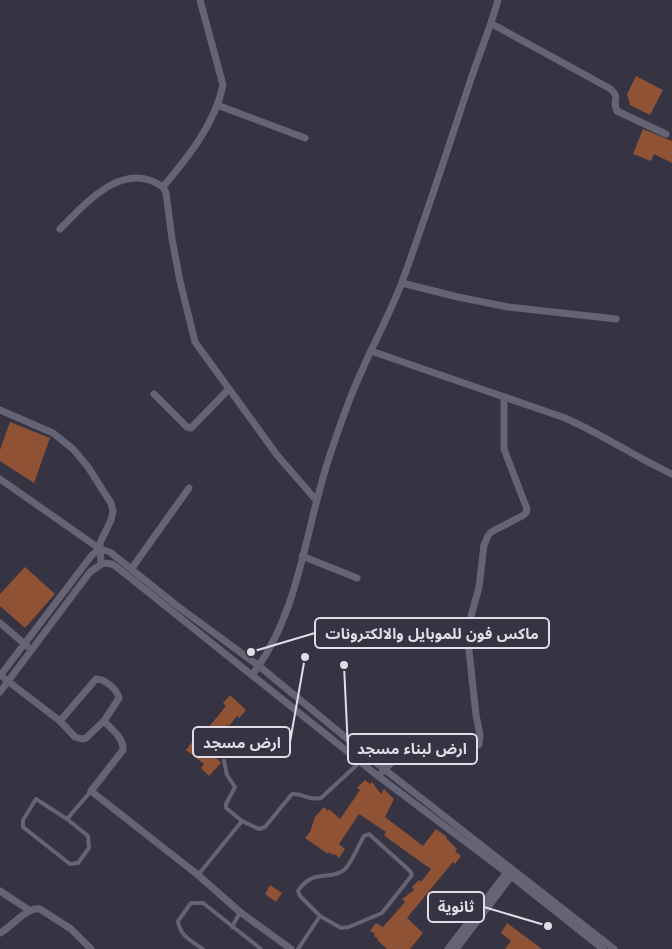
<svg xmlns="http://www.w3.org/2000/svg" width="672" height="949" viewBox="0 0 672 949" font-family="'Work Sans','Noto Sans Arabic',sans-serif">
	<rect width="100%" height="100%" fill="#363343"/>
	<!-- building -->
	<g fill="#8f5234">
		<polygon points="636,76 663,90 650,115 630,105 627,94"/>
		<polygon points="643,129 672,141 672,163 654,154 651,161 633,154"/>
		<polygon points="10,422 50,438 34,483 0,461 0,450"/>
		<polygon points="25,567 55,594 25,628 0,606 0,594"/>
		<polygon points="230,695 246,710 239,718 237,716 229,726 227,725 216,740 219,743 218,746 220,748 214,756 221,763 209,776 201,768 204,764 186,750 195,738 198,740 207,727 208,728 226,706 223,703"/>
		<polygon points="365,780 370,784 372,782 381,794 384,789 394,799 385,817 423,846 436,829 447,837 446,838 457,849 455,851 461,856 455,864 453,862 407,918 423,933 410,949 387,949 377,940 378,939 374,936 375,934 370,931 376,923 383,927 405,902 402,899 414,890 412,887 419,880 421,882 431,869 390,840 384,835 386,832 359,814 339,844 345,849 339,858 335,854 333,855 329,852 328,854 305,838 310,832 315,817 324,807 328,811 329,809 340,819 360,790 357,788"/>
		<polygon points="270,885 282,893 276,902 265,894"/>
		<polygon points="507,923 542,949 505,949 511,941 501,933"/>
	</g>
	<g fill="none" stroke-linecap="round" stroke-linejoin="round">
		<!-- lane -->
		<g stroke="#666375" stroke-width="4">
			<path d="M224,761l3,14 8,12 -9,17v4l16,13 17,8 6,-2 27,-33c12,-1 15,7 29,4l39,-36"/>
			<polygon points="36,799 67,819 88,836 89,848 78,863 70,864 23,827 23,820"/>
			<polyline points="67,819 91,791"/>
			<path d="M369,834l41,37 2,4 -30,38 -33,14 -8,1 -21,-12 -20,-20 -2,-5c15,-23 32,-10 46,-21 7,-6 15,-26 20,-34z"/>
			<polyline points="198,875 242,821"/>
			<polyline points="232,927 240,912"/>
			<path d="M203,949c-12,-8 -23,-13 -25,-28l13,-18h12l58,46"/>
			<polyline points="298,949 320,916"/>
		</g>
		<!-- street -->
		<g stroke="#666375" stroke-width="7">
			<path d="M492,24l117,64c13,10 2,12 8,23l49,23"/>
			<polyline points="217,105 305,138"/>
			<path d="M163,187c25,-30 52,-63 60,-102l-23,-85"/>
			<path d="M60,229c26,-26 63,-70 103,-42l3,6 6,46 8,42 15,61 82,113 39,45"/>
			<polyline points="402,283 458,297 508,307 616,319"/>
			<path d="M371,351l194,67c37,16 70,39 107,56"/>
			<polyline points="154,394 187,427 191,428 229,389"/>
			<polyline points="0,410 53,433 73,449 88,467 111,503 113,511 111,520 100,543 101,564"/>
			<polyline points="0,479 100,549"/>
			<polyline points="302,556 357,578"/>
			<polyline points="132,568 189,488"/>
			<polyline points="0,623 27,646"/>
			<path d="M252,675c50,-65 53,-151 80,-226 9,-27 19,-55 31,-81 13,-29 28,-57 39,-86 24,-65 45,-131 67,-197 9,-28 21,-56 29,-85"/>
			<polyline points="0,676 92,555 100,549 110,552 176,605 259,666 384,769 614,949"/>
			<path d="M5,679l55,42 15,16 7,2 4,-1 18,-17 15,-23c-2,-9 -14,-19 -23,-19l-36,42"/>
			<polyline points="0,692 90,572 103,563 112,564 118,568 378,776 511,876 603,949"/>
			<path d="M104,721c7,8 20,17 19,29l-32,41 107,84 42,37 51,37"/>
			<polyline points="382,772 401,753 405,751 442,750 479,745 480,735 476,715 468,641 470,620 479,587 484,545 488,536 491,532 522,516 526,513 527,509 504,449 504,397"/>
			<polyline points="0,891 29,910"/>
			<path d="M0,933c13,-7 26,-26 40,-24l31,20 20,20"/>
			<polyline points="448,949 508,871"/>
			<polyline points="456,949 513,874"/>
		</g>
	</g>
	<!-- callouts -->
	<path fill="none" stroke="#dfdee8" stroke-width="2" d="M251 652L315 633M305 657L290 742M344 665L348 749M548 926L484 907"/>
	<g fill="#dfdee8" stroke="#363343" stroke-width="2">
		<circle cx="251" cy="652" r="5"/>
		<circle cx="305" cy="657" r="5"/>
		<circle cx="344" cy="665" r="5"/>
		<circle cx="548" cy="926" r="5"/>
	</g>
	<g fill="#363343" stroke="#dfdee8" stroke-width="2">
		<rect x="315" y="618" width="234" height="30" rx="5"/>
		<rect x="193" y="727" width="97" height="30" rx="5"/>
		<rect x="348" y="734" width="129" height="30" rx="5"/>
		<rect x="428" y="892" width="56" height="30" rx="5"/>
	</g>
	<g font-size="15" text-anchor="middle" font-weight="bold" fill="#dfdee8">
		<text x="432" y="639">ماكس فون للموبايل والالكترونات</text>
		<text x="242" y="748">ارض مسجد</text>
		<text x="412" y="754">ارض لبناء مسجد</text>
		<text x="456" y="912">ثانوية</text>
	</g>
</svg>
